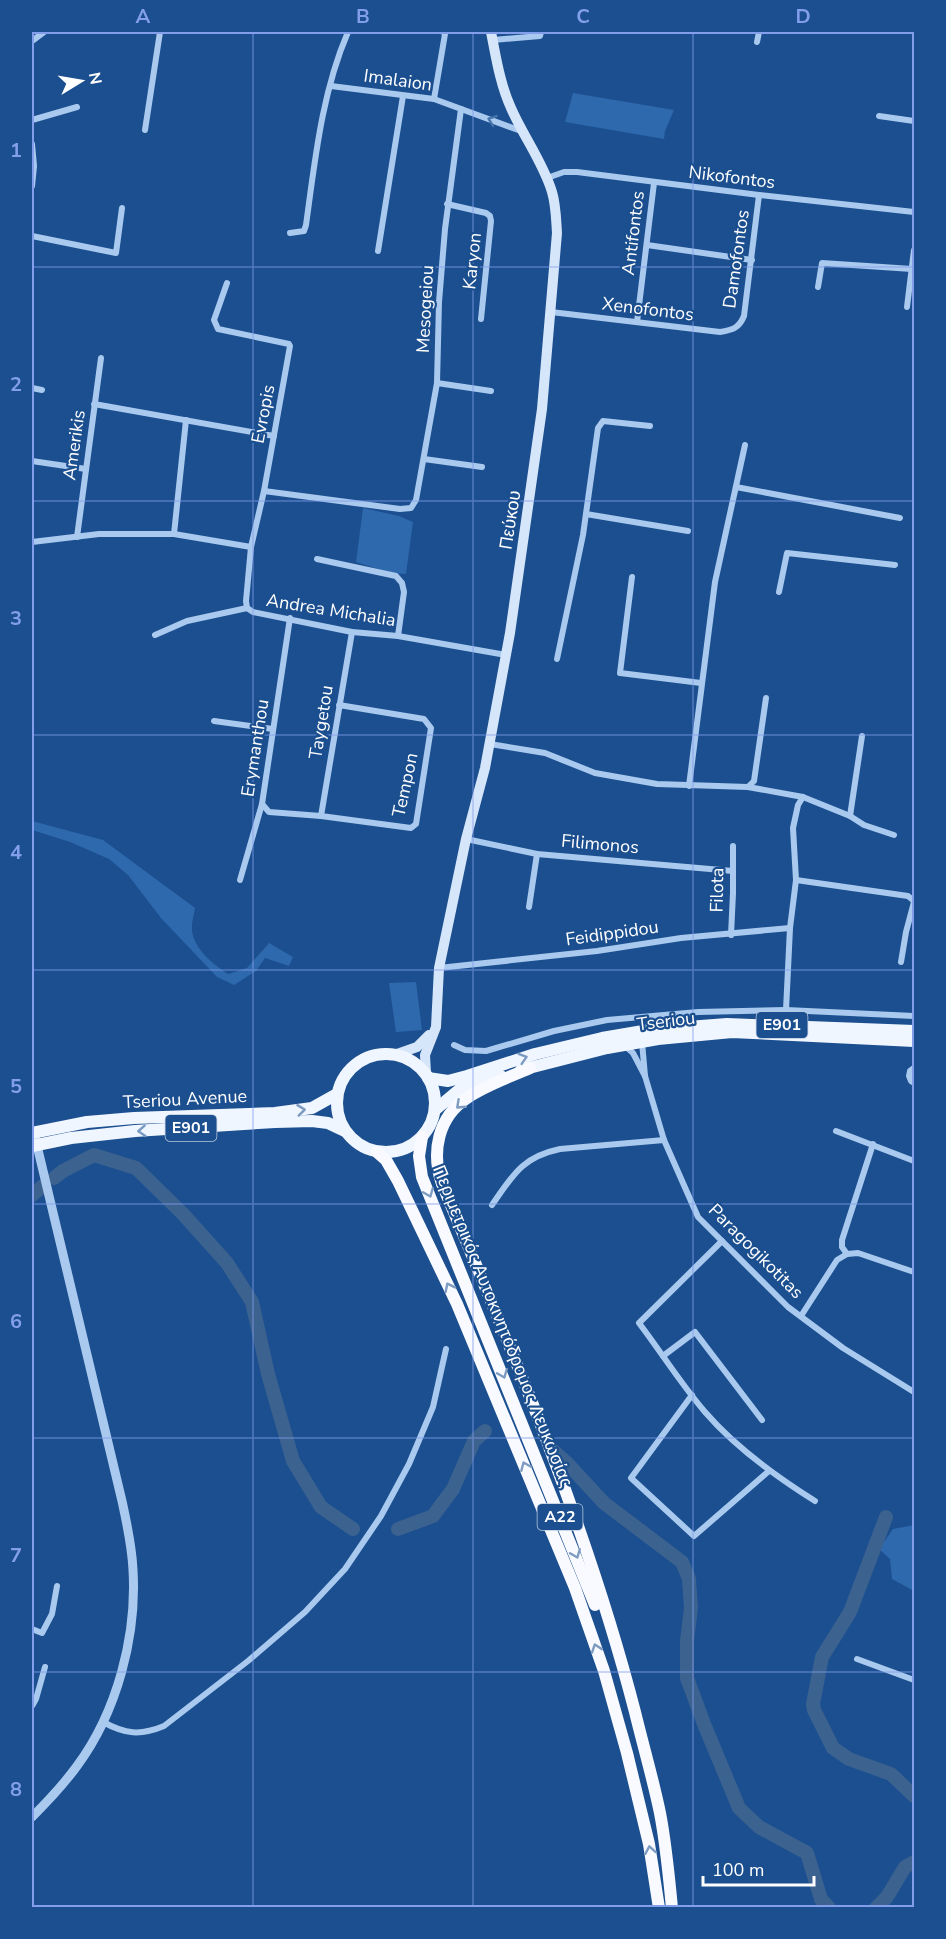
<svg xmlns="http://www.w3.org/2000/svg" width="946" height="1939" viewBox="0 0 946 1939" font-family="'Nunito Sans',sans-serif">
	<rect width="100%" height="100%" fill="#1b4f8f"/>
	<!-- green -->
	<g fill="#2e69ad">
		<polygon points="573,93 674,110 665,131 664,139 565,122"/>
		<polygon points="363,508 399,516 413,522 406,574 391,573 356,562"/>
		<path d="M32,821l71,19 92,68c-1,7 -4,16 -3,23 3,19 21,33 36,43l19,-6 22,-25 24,14 -4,9 -24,-8 -9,13 -22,14 -17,-8 -56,-59 -33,-43 -19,-16 -39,-17 -38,-12z"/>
		<polygon points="416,982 422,1030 396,1032 389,983"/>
		<polygon points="914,1525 914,1591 892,1579 890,1559 879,1549 893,1529"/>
	</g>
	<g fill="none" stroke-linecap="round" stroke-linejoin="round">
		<!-- river -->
		<g stroke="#3c6290" stroke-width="14">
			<polyline points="54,1178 63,1171 94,1155 136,1168 183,1214 227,1263 252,1302 268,1374 293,1461 321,1507 353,1529"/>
			<polyline points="32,1195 43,1186"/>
			<polyline points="550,1448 567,1463 604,1503 682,1562 689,1579 691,1608 687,1641 687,1678 704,1724 739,1808 759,1827 807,1853 821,1899 829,1908"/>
			<polyline points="886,1517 850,1612 822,1657 813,1704 814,1710 833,1748 849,1759 891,1774 914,1796"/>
			<polyline points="398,1529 433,1516 453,1489 474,1441 485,1431"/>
			<polyline points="876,1908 887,1897 905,1867 914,1862"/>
		</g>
		<!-- minor -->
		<g stroke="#a9c9ee" stroke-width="6">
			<polyline points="493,40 540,36 541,32"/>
			<polyline points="32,41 44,32"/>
			<polyline points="757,42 759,32"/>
			<polyline points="331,86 434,99 521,131"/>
			<polyline points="434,99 445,34 443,32"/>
			<polyline points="879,116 914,121"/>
			<polyline points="32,120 77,107"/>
			<polyline points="145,130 160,32"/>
			<polyline points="32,144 34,166 32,186"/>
			<polyline points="547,178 564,172 577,172 759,195 914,212"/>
			<polyline points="447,204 486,213 490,216 491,221 481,319"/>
			<path d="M290,233l14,-2 2,-6c9,-65 16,-133 42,-193"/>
			<polyline points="32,236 116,253 122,208"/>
			<polyline points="647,245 752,260"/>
			<polyline points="378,251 403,96"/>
			<polyline points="227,283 214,320 218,329 289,344 290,346 264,491 251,547 246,601 247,608"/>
			<polyline points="818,287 822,263 912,269"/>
			<polyline points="907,307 914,250"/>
			<path d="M551,312l169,20c13,-2 19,-4 24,-16l15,-121"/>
			<polyline points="637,322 654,183"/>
			<polyline points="437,383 491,391"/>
			<polyline points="32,388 42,390"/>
			<polyline points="94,404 274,436"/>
			<polyline points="424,459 482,467"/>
			<polyline points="32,461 86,469"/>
			<polyline points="736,487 900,518"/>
			<polyline points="264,491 400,509 411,508 416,500 437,383 439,302 445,229 461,109"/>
			<polyline points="586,514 688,531"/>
			<polyline points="174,534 186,420"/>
			<polyline points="77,537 101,358"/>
			<polyline points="32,542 99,534 174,534 251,547"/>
			<polyline points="317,559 396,576 402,583 404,592 398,636"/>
			<polyline points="632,577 620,673 701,683"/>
			<polyline points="779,592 787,553 895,565"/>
			<polyline points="155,635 187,621 247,608 253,612 352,632 398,636 506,655"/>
			<polyline points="557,659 583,535 598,428 603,421 650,426"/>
			<polyline points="214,721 273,729"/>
			<polyline points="490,744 545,753 595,773 657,784 748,787 803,797 850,816 864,825 894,835"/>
			<polyline points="689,786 715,582 745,445"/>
			<polyline points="748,787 754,781 766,698"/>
			<polyline points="262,804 269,812 321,816 411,828 416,824 431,728 424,719 339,705"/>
			<polyline points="321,816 352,632"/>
			<polyline points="850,816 862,736"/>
			<polyline points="466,839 537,854 733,871"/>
			<polyline points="240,880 262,804 290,618"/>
			<polyline points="796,880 908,896 914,901"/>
			<polyline points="529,907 537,854"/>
			<polyline points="731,935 733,893 733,846"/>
			<polyline points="901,962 906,932 914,902"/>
			<polyline points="439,968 597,951 681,938 790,928"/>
			<polyline points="786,1010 790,928 796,880 793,828 798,805 803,797"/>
			<polyline points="642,1042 645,1076 664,1140 698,1217 788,1307 843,1348 914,1392"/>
			<polyline points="454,1045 465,1050 486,1051 554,1031 607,1020 698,1012 786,1010 914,1016"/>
			<polyline points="624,1045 633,1053 645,1076"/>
			<polyline points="914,1068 910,1071 909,1076 911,1081 914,1083"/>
			<polyline points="836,1131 914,1161"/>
			<path d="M492,1205c21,-30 30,-48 68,-56l104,-9"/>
			<path d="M722,1241l-83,82c22,29 42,61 66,89 31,36 70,64 110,89"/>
			<polyline points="847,1254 842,1247 842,1240 873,1144"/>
			<polyline points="801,1316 837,1260 847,1254 858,1253 914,1272"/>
			<polyline points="663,1356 695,1332 762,1420"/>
			<polyline points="692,1395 631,1478 694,1536 769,1471"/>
			<polyline points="32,1629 42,1633 52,1614 57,1586"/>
			<polyline points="857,1659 914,1680"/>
			<polyline points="32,1706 36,1699 45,1667"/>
			<path d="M103,1722c22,12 37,14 61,4l84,-65 57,-49 40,-43 36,-53 28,-52 24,-57 13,-58"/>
		</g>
		<!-- tertiary -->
		<path stroke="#a9c9ee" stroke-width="9" d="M32,1817c16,-16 32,-33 45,-51 40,-54 60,-130 56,-196 -1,-24 -6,-46 -11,-69l-88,-368"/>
		<!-- secondary -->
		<g stroke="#d6e6fa" stroke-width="10">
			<polyline points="397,1054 417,1047 429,1035"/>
			<path d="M426,1073l-1,-18 11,-28 3,-59 27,-129 19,-71 25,-135 32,-224 15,-176c-1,-14 -1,-28 -5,-41 -9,-30 -29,-56 -41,-84 -11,-24 -15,-51 -20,-76"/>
		</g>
		<!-- primary -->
		<g stroke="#f0f6ff" stroke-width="12">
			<circle cx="386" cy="1103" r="49"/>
			<polyline points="521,1070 607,1048 658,1039 732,1032 914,1041"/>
			<polyline points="428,1078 448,1081 467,1076 535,1054 602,1038 649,1030 727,1024 914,1031"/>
			<polyline points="435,1110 460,1089 501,1076"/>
			<polyline points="32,1133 87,1122 134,1118 275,1113 312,1108 337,1094"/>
			<polyline points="32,1146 71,1138 135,1131 275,1122 312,1121 328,1123 345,1131"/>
		</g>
		<!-- trunk -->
		<g stroke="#f8faff" stroke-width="12">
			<path d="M530,1068c-20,9 -44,17 -63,30 -29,19 -36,54 -25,86 73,172 146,346 193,528 8,33 18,67 25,101 6,31 9,63 12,95"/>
			<polyline points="422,1137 419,1156 422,1177 595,1605"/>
			<polyline points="377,1152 386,1160 398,1181 457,1304 575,1588 604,1671 627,1753 649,1844 659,1908"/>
		</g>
	</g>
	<!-- one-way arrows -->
	<defs><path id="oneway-chevron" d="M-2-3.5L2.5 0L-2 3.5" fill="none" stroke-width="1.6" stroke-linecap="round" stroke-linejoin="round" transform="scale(1.5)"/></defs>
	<use stroke="#4674ac" href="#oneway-chevron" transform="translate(492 120) rotate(-160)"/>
	<g stroke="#7b9ac1">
		<use href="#oneway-chevron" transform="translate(523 1058) rotate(-17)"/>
		<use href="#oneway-chevron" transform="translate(301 1110) rotate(-7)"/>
		<use href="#oneway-chevron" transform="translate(142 1131) rotate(176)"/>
	</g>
	<g stroke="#7e9cc1">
		<use href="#oneway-chevron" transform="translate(460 1105) rotate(137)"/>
		<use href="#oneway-chevron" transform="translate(429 1193) rotate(68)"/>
		<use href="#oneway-chevron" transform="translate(449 1287) rotate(-116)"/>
		<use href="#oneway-chevron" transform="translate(503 1374) rotate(68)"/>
		<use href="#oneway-chevron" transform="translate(525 1466) rotate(-113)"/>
		<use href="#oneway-chevron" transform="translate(576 1554) rotate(68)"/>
		<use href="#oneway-chevron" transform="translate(596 1648) rotate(-109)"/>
		<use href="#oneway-chevron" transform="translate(650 1850) rotate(-100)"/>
	</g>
	<!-- grid -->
	<path fill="none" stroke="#839eea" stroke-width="1.5" stroke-opacity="0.55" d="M253,32v1876M473,32v1876M693,32v1876M32,267h882M32,501h882M32,735h882M32,970h882M32,1204h882M32,1438h882M32,1672h882"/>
	<g text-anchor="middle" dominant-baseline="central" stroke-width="4.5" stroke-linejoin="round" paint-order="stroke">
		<!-- shield labels -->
		<g fill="#1b4f8f" stroke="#bbcadd" stroke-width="1.5">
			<rect x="756.5" y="1012" width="51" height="26" rx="4.5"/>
			<rect x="165.5" y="1115" width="51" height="26" rx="4.5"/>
			<rect x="537.5" y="1504" width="45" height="26" rx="4.5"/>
		</g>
		<g font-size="16" font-weight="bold" fill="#fff">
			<text x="782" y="1025">E901</text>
			<text x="191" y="1128">E901</text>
			<text x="560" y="1517">A22</text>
		</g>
		<!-- street labels -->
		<g font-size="18" fill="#fff" stroke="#1b4f8f">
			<text transform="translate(398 80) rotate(8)">Imalaion</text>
			<text transform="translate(732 177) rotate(7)">Nikofontos</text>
			<text transform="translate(633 233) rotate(-83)">Antifontos</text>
			<text transform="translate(736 259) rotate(-82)">Damofontos</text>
			<text transform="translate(472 261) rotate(-84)">Karyon</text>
			<text transform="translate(425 309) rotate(-87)">Mesogeiou</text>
			<text transform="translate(648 309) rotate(7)">Xenofontos</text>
			<text transform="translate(263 414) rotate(-79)">Evropis</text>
			<text transform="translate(74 445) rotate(-82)">Amerikis</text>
			<text transform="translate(510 520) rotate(-81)">Πεύκου</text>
			<text transform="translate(331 610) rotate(9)">Andrea Michalia</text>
			<text transform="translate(321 722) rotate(-81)">Taygetou</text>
			<text transform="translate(255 748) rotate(-81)">Erymanthou</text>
			<text transform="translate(405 785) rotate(-78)">Tempon</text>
			<text transform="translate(600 844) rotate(5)">Filimonos</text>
			<text transform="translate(717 890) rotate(-89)">Filota</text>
			<text transform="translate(612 933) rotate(-8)">Feidippidou</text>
			<text transform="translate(666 1021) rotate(-7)">Tseriou</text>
			<text transform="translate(185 1099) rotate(-3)">Tseriou Avenue</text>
			<text transform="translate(756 1251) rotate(45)">Paragogikotitas</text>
			<text transform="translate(503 1326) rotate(68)">Περιμετρικός Αυτοκινητόδρομος Λευκωσίας</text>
		</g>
	</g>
	<!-- border -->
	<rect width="946" height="1939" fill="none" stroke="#1b4f8f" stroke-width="66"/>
	<!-- north arrow -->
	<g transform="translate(81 81) rotate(79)" stroke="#1b4f8f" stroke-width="4.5" paint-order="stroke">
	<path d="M0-4.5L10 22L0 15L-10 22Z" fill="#ffffff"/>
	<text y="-9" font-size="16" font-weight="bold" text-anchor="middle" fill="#ffffff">N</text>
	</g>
	<!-- scale -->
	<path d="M703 1876v9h111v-9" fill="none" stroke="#ffffff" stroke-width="3"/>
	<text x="712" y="1876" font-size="18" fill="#ffffff" stroke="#1b4f8f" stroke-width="4.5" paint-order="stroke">100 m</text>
	<rect x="33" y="33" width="880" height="1873" fill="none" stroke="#839eea" stroke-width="2"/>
	<g font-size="20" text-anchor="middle" font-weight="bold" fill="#839eea">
		<text x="143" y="23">A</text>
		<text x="363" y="23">B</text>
		<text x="583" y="23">C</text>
		<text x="803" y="23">D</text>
		<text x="16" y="157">1</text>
		<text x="16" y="391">2</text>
		<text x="16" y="625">3</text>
		<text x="16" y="859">4</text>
		<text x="16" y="1093">5</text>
		<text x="16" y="1328">6</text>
		<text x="16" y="1562">7</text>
		<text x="16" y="1796">8</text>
	</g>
</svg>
